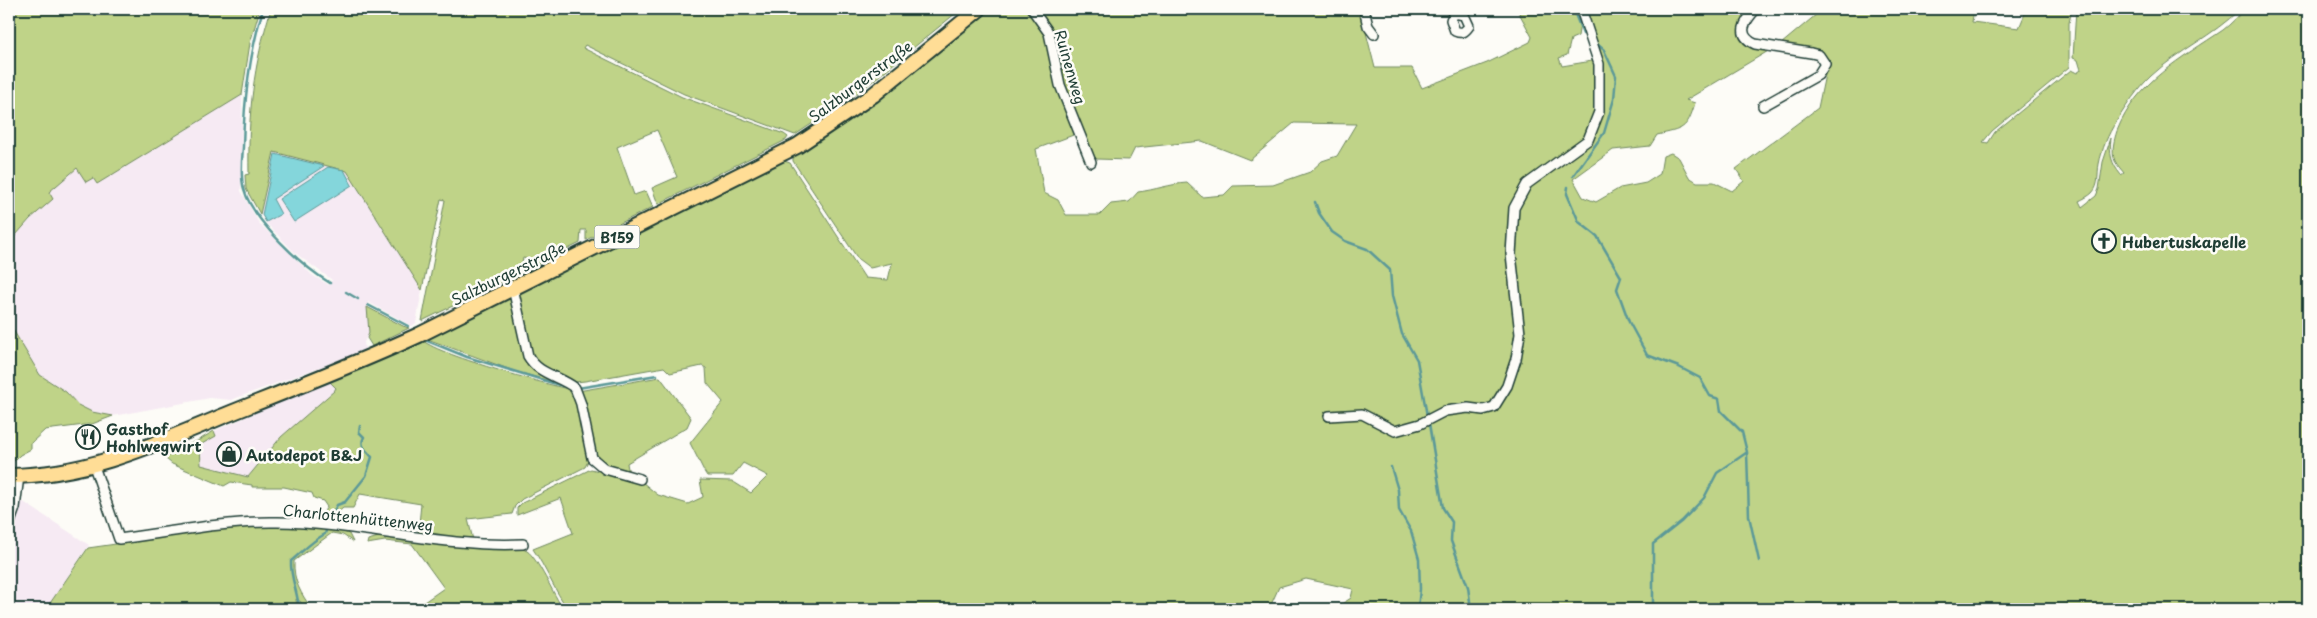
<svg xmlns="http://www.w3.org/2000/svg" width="2317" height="618" viewBox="0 0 2317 618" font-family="'Playpen Sans',sans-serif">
	<rect width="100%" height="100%" fill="#fdfcf7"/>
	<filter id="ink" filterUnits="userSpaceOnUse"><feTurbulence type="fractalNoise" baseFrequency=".02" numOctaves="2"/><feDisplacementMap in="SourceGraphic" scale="10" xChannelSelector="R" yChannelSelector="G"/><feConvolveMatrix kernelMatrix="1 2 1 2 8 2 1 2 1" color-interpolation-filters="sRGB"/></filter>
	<g filter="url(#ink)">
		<!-- built -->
		<g fill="#f6eaf3">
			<polygon points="242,95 241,191 259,223 312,275 329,285 332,280 295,253 266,223 260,214 274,151 347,171 422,290 416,323 412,326 368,302 369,333 364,342 365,349 350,356 231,400 210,398 113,416 92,412 78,405 66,392 40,375 9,323 9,243 40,209 49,192 77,167 86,182 93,178 97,184"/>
			<polygon points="329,381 336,388 334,391 281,437 248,477 201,466 200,445 216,436 214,431"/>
			<polygon points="22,501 89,545 46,609 9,609 9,532"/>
		</g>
		<!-- green -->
		<g fill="#bfd388" stroke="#6f885e">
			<polygon points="9,9 260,9 250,43 242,95 97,184 93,178 86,182 77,168 49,192 53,199 30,219 9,243"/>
			<path d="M271,9h690l-102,83 -64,43 -111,-41 -99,-49 -2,3 99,49 102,37 4,3 -2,3 -128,64 -6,-16 25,-11 -20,-47 -40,17 17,48 12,-4 7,16 -67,33v-10h-5l-1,13 -54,27 2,-11 -5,-1 -3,15 -98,48 23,-121 -4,-1 -19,91 -75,-119 -73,-19 -14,62 -14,-25 -1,-14 4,-1c-1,-61 4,-107 22,-165z"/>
			<path d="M987,9h41l18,25 30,100 -40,15 8,44 14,7 8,15h34l11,-11 18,-2 9,-10c17,-2 32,-8 49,-9l15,14 22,-2 9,-9 40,-1 37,-13 12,-11 15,-5 19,-32 -62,-1 -44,37 -48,-19 -67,7 -6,12 -32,-1 -7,-7 -27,-65 -7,-36 -21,-42h325l15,59h37l10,20 65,-25 43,-21 2,-5 -15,-28h57l6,15 -2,12 -7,3 -4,16 -8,3 3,8 30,-5 2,-26 -9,-26h167c-3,4 -10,11 -12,16 -6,19 17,23 30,25l-84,50 9,3c-8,27 -12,26 -38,32l-7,11 -37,4 -40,29 10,18 13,5 24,-14 26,-5 14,-9 3,-18 8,-3 8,5 10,19 8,5h17l18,9 12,-10 -8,-12 82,-61 9,-43 -1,-6 -45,-15 42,-35h151l-2,13 47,6 8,-19h45l-3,14v44l-77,64 -9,11 5,1 7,-11 76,-62 6,3 4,-3 -3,-10 -5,-2 3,-49h164c-27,27 -61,41 -89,67 -13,12 -25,30 -35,46 -8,12 -14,27 -17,42 -2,9 1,21 -7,29 -3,3 -9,6 -13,8l3,6 14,-11 3,-7 4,-27 8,-24c-2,16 0,25 10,37l3,-2c-3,-4 -7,-8 -9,-12 -4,-9 -1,-21 2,-30 19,-49 65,-73 106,-101 8,-6 15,-14 22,-21h63v600h-974l17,-11 2,-9 -47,-10 -27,8 -10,22h-701c-14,-19 -22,-41 -35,-60l40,-16 -12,-35 -44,17v-7l5,-5 69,-34 51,13 16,13 30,9 15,-7 -3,-17 32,1 19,12 17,-17 -25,-13 -10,13h-26l-2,-3 -15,-30 33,-41 -16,-19 -1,-15 -4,-2 -32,7 -6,-6 -79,14 -10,1 -14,-5 -22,-11 -8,-10 -14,-57 2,-9 262,-130 9,3 75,115 23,2 4,-17 -22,5 -12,-9 -65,-98v-5l39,-25 51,-38z"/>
			<polygon points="505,297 513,300 524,350 567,386 514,371 430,340 425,336"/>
			<polygon points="367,307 403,326 409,328 372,346 367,338 369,333"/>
			<polygon points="9,323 40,375 66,392 78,405 92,412 113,416 92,424 45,430 31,443 31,449 20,455 9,466"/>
			<path d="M421,339c13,15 127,46 152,51l14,61 1,10 -3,6 -63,32 -7,7 -3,8 -44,5 5,21 -55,-6 3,-30 -61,-10 -7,14h-10l-10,9 -1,5 -15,-1 10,-14 -4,-6 -9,-3 -2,-5 -28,-6h-32v-2l-21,-3 -7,4 -52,-22 -12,-10 7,-1 1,3 6,-2 -1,-3 26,-11 15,-9 2,5 -16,9 1,20 47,12 33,-40 53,-46 2,-3 -7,-7z"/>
			<polygon points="660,377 691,418 687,427 627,463 629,475 597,461 578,391"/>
			<path d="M276,525l63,5 10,4 4,8 -10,-7 -11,-2 -38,28c-1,20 7,33 18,48h-12l1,-7 -5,-3 1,10h-251l42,-61 147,-21z"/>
			<path d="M382,536l134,12c3,1 9,1 11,3 10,6 28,46 36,58h-149l30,-21 -32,-44 -27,-3 -18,3 1,-4z"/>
		</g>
		<!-- water -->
		<g fill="#84d6db" stroke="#5c9998">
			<polygon points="275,154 324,166 273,199 281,214 266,222 262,215"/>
			<polygon points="328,167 344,170 352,185 294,222 279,199"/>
		</g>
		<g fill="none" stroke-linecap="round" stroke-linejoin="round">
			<!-- stream -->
			<g stroke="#5c9998" stroke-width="2.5">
				<path d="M263,9c-14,46 -19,91 -20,138 -1,13 -3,30 1,42 8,31 59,78 86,94"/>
				<polyline points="1573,9 1583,34"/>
				<polyline points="1573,176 1604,133 1614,99 1616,76 1604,50 1596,43"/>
				<polyline points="1568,187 1567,194 1579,222 1597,236 1621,277 1617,289 1629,322 1647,355 1679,367 1700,378 1710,396 1719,399 1721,411 1742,432 1747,452 1749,516 1759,561"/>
				<polyline points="1315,202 1319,213 1332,232 1345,241 1367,249 1390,270 1392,296 1402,334 1417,360 1427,416"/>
				<polyline points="346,292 358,299"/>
				<polyline points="368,305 408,326"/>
				<polyline points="425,340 467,357 566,387"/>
				<polyline points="578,388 657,375"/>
				<polyline points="1429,424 1443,508 1452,522 1451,541 1468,587 1471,609"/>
				<polyline points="1391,467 1398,490 1399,510 1411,531 1419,559 1420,589 1418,609"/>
				<path d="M328,522l9,-17 8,-3 21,-26 6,-19c-5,-6 -13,-11 -8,-20l-5,-5 1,-6"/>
				<path d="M299,609c-1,-17 -9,-31 -8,-48 12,-10 21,-20 34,-27l2,-7"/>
				<polyline points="1653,609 1653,544 1682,521 1704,498 1717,473 1746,453"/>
			</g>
			<defs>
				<g id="street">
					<polyline points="1032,9 1049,33 1060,85 1091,162"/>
					<polyline points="1364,9 1368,26 1374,34"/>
					<path d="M1453,9l1,4 -3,7 4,11c7,3 10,1 14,-5l-5,-11 -10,-2"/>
					<path d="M1756,9c-12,13 -20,26 -1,35l56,9 8,2 6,9 -7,11 -55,31"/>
					<path d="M513,288l15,68c11,19 30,19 47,32l6,16 11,54 13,11 35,10"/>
					<polyline points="1329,416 1362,414 1395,431 1420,424 1445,411 1468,408 1483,410 1494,407 1507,386 1516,359 1520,334 1511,254 1514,208 1527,184 1588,140 1599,112 1599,64 1581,9"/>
					<path d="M94,466l25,73c52,-7 106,-18 158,-17 83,1 164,26 246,22"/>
					<polyline points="9,525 15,508 19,476"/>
				</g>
				<path id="primary" d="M9,476c80,-1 144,-31 217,-61 65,-26 130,-51 193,-80l378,-189 76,-51 106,-86"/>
			</defs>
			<!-- street casing -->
			<use href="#street" stroke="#1f3d34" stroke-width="12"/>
			<!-- primary casing -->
			<use href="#primary" stroke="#1f3d34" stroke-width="18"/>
			<!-- street -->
			<use href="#street" stroke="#fdfcf7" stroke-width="9"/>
			<!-- primary -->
			<use href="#primary" stroke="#ffdd96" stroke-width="14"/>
		</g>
	</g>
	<!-- icons -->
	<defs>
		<symbol id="church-ring" viewBox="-11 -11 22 22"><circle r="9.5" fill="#fdfcf7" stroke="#1f3d34" stroke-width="1.5"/><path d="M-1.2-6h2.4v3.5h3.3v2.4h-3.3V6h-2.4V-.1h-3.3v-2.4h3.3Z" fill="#1f3d34"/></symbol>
		<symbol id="restaurant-ring" viewBox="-11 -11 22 22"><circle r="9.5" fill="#fdfcf7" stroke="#1f3d34" stroke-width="1.5"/><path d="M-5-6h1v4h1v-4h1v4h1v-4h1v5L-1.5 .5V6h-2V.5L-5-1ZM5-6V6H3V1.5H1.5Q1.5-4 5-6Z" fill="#1f3d34"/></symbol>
		<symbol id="shop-ring" viewBox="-11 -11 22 22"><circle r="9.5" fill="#fdfcf7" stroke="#1f3d34" stroke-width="1.5"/><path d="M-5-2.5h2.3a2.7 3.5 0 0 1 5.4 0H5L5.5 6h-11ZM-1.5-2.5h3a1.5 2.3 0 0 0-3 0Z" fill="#1f3d34"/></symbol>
	</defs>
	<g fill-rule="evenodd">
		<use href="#church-ring" x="2090" y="227" width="28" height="28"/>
		<use href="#restaurant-ring" x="74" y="423" width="28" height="28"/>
		<use href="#shop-ring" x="215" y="440" width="28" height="28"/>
	</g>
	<g text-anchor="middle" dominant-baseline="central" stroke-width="5" stroke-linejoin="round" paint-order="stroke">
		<!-- shield labels -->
		<rect fill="#fdfcf7" stroke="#62766e" stroke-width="1" x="594.5" y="225.5" width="45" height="23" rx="4"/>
		<g font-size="14" font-weight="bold" fill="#1f3d34">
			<text x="617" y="237">B159</text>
		</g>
		<!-- street labels -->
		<g font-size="15" fill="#1f3d34" stroke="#fdfcf7">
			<text transform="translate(1071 67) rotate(74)">Ruinenweg</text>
			<text transform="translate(860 81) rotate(-37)">Salzburgerstraße</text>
			<text transform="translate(508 273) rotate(-26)">Salzburgerstraße</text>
			<text transform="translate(358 517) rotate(6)">Charlottenhüttenweg</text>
		</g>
		<!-- poi labels -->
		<g font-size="15" font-weight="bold" fill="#1f3d34" stroke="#fdfcf7" text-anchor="start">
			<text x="2122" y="241">Hubertuskapelle</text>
			<text x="106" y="428">Gasthof<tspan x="106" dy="17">Hohlwegwirt</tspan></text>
			<text x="246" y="454">Autodepot B&amp;J</text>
		</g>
	</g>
	<!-- margin -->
	<rect width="2317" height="618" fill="none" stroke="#fdfcf7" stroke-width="30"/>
	<rect x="15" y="15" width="2287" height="588" fill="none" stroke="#1f3d34" stroke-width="2" filter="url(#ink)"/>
</svg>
